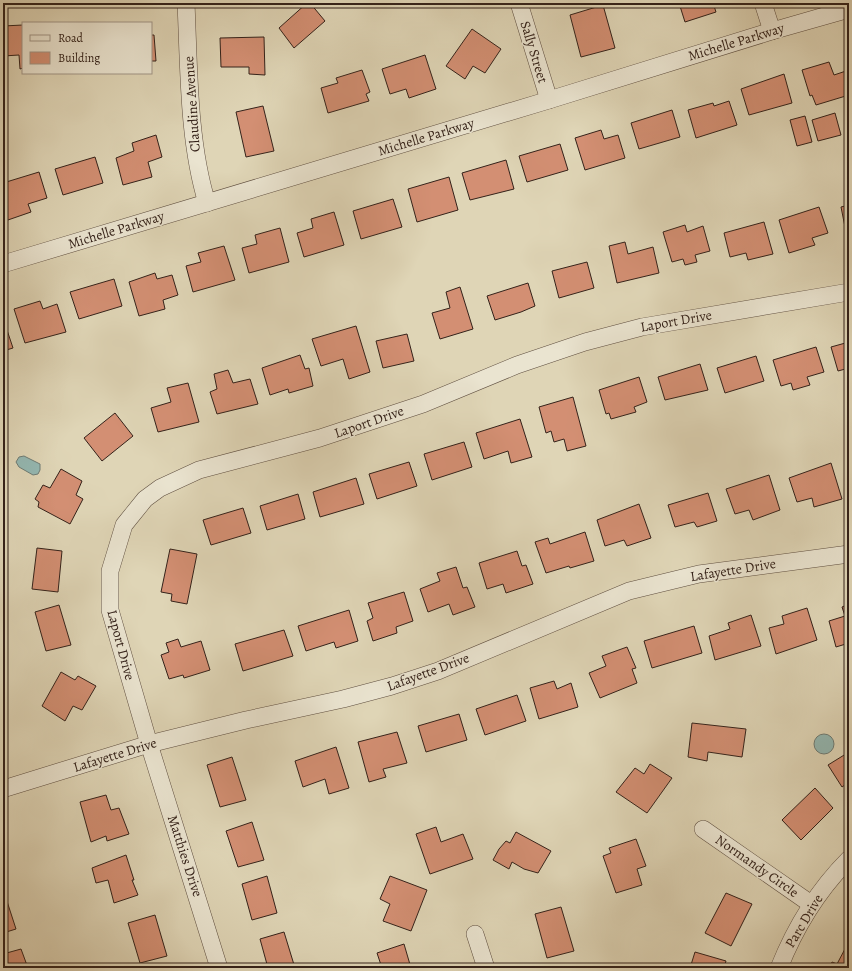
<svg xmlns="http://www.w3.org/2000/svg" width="852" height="971" viewBox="0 0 852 971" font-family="Alegreya,serif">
	<rect width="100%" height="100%" fill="#dfd5b6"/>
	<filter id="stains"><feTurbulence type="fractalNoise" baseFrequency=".005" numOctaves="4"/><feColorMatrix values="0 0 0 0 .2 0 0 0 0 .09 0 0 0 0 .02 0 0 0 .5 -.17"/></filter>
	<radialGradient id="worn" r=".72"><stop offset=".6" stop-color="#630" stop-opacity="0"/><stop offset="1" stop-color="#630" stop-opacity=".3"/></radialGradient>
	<!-- water -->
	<g fill="#94b8b2" stroke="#6e7c75">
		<polygon points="24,456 40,464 40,470 38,474 33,475 19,467 16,462 19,457"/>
		<circle cx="824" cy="744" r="10"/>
	</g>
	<!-- building -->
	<g fill="#d38f73" stroke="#34221a">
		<polygon points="307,3 310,3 325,21 294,48 279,28"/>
		<polygon points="446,3 460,3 447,7"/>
		<polygon points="679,3 713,3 716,12 685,22"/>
		<polygon points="603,5 615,48 581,57 570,15"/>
		<polygon points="23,25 23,68 20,69 19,55 3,56 3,26"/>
		<polygon points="472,29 501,49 485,73 473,66 465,79 446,66"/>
		<polygon points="151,35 154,35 156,61 151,61"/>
		<polygon points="264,37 265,75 249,74 249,67 221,67 220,38"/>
		<polygon points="425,55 436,89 409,98 406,89 390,94 382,69"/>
		<polygon points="829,62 834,75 849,70 849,95 816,105 812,95 810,96 802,70"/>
		<polygon points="362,70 370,92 366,94 369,101 328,113 321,88 338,83 336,78"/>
		<polygon points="784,74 792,103 749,115 741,89"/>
		<polygon points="729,101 737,125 696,138 688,110 713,103 714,106"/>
		<polygon points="263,106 274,151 246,157 236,112"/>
		<polygon points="672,110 680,137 639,149 631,123"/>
		<polygon points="835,113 841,135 818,141 812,120"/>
		<polygon points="805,116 812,142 797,146 790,120"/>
		<polygon points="601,130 604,139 618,135 625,158 585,170 575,138"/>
		<polygon points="156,135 162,157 148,162 152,177 123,185 116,158 134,151 132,143"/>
		<polygon points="560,144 568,170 527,182 519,156"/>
		<polygon points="95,157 103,183 63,195 55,169"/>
		<polygon points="506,160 514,189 470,200 462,173"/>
		<polygon points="39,172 47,198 28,204 31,212 5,221 3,214 3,203 6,202 3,194 3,183"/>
		<polygon points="449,177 458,210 417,222 408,189"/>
		<polygon points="393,199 402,227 361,239 353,211"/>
		<polygon points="849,205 849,242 848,242 841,207"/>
		<polygon points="819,207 828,233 812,238 815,245 789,253 779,220"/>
		<polygon points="334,212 344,245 304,257 297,233 313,228 311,219"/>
		<polygon points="764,222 773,254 748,260 746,253 730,257 724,233"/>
		<polygon points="685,225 687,232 703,226 710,251 695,255 697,262 685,265 683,259 672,262 663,232"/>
		<polygon points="280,228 289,262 249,273 242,248 257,244 255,235"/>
		<polygon points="625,242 628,254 653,247 659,273 617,283 609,246"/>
		<polygon points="224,246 235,280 193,292 186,266 201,262 198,253"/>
		<polygon points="587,262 594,288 559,298 552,271"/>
		<polygon points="155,273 157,279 172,275 178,295 163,300 165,309 139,316 129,282"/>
		<polygon points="114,279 122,306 79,319 70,292"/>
		<polygon points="528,283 535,306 521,312 495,320 487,296"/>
		<polygon points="460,287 473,329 440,339 432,313 450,308 446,292"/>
		<polygon points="40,301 43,309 57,304 66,332 25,343 14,309"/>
		<polygon points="3,318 13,348 3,351"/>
		<polygon points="356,326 370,372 349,379 343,359 321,366 312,339"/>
		<polygon points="407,334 414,361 383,368 376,341"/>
		<polygon points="849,342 849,368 838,371 831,347"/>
		<polygon points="816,347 824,372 807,377 810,385 793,390 791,383 781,386 773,360"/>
		<polygon points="300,355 305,369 309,368 313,386 289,393 288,389 270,395 262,368"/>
		<polygon points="756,356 764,381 725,393 717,368"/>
		<polygon points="700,364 708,390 665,400 658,377"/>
		<polygon points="228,370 233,383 250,379 258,404 217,414 210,392 217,389 214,374"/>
		<polygon points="639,377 647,402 634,407 636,412 611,419 609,413 606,414 599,390"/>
		<polygon points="188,383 199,422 158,432 151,408 171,402 167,388"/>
		<polygon points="573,397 586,446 567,451 564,439 554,442 551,431 546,433 539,407"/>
		<polygon points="115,413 133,436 102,461 84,438"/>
		<polygon points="520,419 532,457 511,463 508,451 484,459 476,433"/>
		<polygon points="464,442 472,467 432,480 424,454"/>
		<polygon points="409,462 417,486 377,499 369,474"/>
		<polygon points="831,463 842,499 814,507 812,498 797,502 789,478"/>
		<polygon points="61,469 82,481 76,495 83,499 70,524 38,507 39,502 35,499 43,485 50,488"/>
		<polygon points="769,475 780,510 753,520 749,510 735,514 726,489"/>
		<polygon points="356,478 364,504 320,517 313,492"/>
		<polygon points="708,493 717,521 697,527 694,522 675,527 668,505"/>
		<polygon points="298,494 305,519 267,530 260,506"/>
		<polygon points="639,504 651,538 627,546 624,540 605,546 597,520"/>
		<polygon points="243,508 251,533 211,545 203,520"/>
		<polygon points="585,532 594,561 570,568 569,566 546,573 535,542 548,538 550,544"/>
		<polygon points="37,548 62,551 58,592 32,589"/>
		<polygon points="170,549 197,554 187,604 171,601 172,594 161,592"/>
		<polygon points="517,551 522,566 526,565 533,584 506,593 503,584 487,589 479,563"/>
		<polygon points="456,567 463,588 467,587 475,607 453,615 449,604 428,612 420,589 440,581 437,573"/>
		<polygon points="404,592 413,621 396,627 397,633 373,641 367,621 373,618 368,603"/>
		<polygon points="849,604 849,643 836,647 829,621 845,616 842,607"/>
		<polygon points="59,605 71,645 46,651 35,612"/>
		<polygon points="807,608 817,640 776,654 769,628 784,624 782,616"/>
		<polygon points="349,610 358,641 336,648 334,642 306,651 298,626"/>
		<polygon points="751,615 761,646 715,660 709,636 730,629 728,623"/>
		<polygon points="694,626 702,653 652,668 644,641"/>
		<polygon points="284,630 293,656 243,671 235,644"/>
		<polygon points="178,639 181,647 201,641 210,670 184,678 183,675 169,679 161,655 169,652 166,643"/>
		<polygon points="627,647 636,668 632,669 637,683 600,698 589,673 606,666 602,656"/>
		<polygon points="61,672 75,680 78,676 96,686 82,710 73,706 65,721 42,706"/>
		<polygon points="554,681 557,689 571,683 578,707 539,719 530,688"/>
		<polygon points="517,695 526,721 485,735 476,709"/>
		<polygon points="459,714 467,740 426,752 418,726"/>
		<polygon points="692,723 746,729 742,757 708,752 707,761 688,757"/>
		<polygon points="397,732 407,763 383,769 386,777 369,782 358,742"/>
		<polygon points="336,747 349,788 329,794 325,779 303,787 295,761"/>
		<polygon points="849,752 849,782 842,787 828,765"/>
		<polygon points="232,757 246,800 220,807 207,765"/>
		<polygon points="650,764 672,778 647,813 616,792 635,768 644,774"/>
		<polygon points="815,788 833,808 801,840 782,820"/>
		<polygon points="106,795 111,810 119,808 129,834 107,841 106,836 91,842 80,802"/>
		<polygon points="252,822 264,860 238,867 226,831"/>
		<polygon points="436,827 441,842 463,834 473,859 430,874 416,834"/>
		<polygon points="516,832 551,851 538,873 524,869 512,862 509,869 493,860 499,849 506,841 510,843"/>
		<polygon points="636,839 646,866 637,869 642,885 616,893 603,856 611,853 609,848"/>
		<polygon points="126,855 134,880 132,880 138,895 114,903 108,880 96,883 92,868"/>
		<polygon points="267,876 277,913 252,920 242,884"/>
		<polygon points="390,876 427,890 411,931 383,921 390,904 380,899"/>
		<polygon points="3,889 16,929 3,933"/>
		<polygon points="726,893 752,904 731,946 705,933"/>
		<polygon points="561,907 574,951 547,958 535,914"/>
		<polygon points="155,915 167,956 140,963 128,923"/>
		<polygon points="284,932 295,968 268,968 260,939"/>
		<polygon points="404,944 411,968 382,968 377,953"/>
		<polygon points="846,947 849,948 849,968 829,968 832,962 837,964"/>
		<polygon points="21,949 28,968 3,968 3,954"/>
		<polygon points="695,952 726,961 724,968 690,968"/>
	</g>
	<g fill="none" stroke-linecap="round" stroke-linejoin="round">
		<defs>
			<g id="street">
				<path d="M186,3c3,65 2,138 21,200"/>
				<polyline points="519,3 549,100"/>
				<polyline points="763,3 772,31"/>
				<polyline points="3,264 549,100 772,31 849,9"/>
				<polyline points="3,789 149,744 246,720 343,699 392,686 438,671 629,591 699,574 849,554"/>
				<polyline points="703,829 811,904"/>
				<polyline points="475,934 486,968"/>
				<polyline points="219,968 149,744 110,610 110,571 124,525 145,499 160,488 199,470 320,438 423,404 517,365 585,342 642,327 849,292"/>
				<path d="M779,968c16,-40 39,-78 70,-109"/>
			</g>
		</defs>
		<!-- street casing -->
		<use href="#street" stroke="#5f4f41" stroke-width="18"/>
		<!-- street -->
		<use href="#street" stroke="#eae4d0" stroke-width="17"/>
	</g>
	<g text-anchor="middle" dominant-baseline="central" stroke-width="3" stroke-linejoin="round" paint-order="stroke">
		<!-- street labels -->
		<g font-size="14" fill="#34221a" stroke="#eae4d0">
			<text transform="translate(736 42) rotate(-17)">Michelle Parkway</text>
			<text transform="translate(534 52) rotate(73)">Sally Street</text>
			<text transform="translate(192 104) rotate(-94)">Claudine Avenue</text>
			<text transform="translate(426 137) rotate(-17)">Michelle Parkway</text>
			<text transform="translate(116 230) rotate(-17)">Michelle Parkway</text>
			<text transform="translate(676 321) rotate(-10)">Laport Drive</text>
			<text transform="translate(369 422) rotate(-19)">Laport Drive</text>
			<text transform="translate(733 570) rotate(-9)">Lafayette Drive</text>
			<text transform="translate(121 645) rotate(75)">Laport Drive</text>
			<text transform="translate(428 672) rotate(-20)">Lafayette Drive</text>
			<text transform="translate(115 755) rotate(-17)">Lafayette Drive</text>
			<text transform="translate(185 856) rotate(72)">Matthies Drive</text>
			<text transform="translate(757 866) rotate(35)">Normandy Circle</text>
			<text transform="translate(804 921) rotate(-59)">Parc Drive</text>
		</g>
	</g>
	<!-- margin -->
	<rect width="852" height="971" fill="none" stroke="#dfd5b6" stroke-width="16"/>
	<rect x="4" y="4" width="844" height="963" fill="none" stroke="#34221a" stroke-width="2"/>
	<rect x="8" y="8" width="836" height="955" fill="none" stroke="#34221a"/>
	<!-- legend -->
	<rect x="22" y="22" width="130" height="52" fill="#eae4d0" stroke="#a19687"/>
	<rect x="30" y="35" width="20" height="6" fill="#eae4d0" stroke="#a19687"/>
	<text x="58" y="42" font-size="12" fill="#34221a">Road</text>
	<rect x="30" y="52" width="20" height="12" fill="#d38f73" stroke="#a19687"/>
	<text x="58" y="62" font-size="12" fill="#34221a">Building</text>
	<rect width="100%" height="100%" filter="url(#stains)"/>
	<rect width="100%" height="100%" fill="url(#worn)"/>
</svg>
